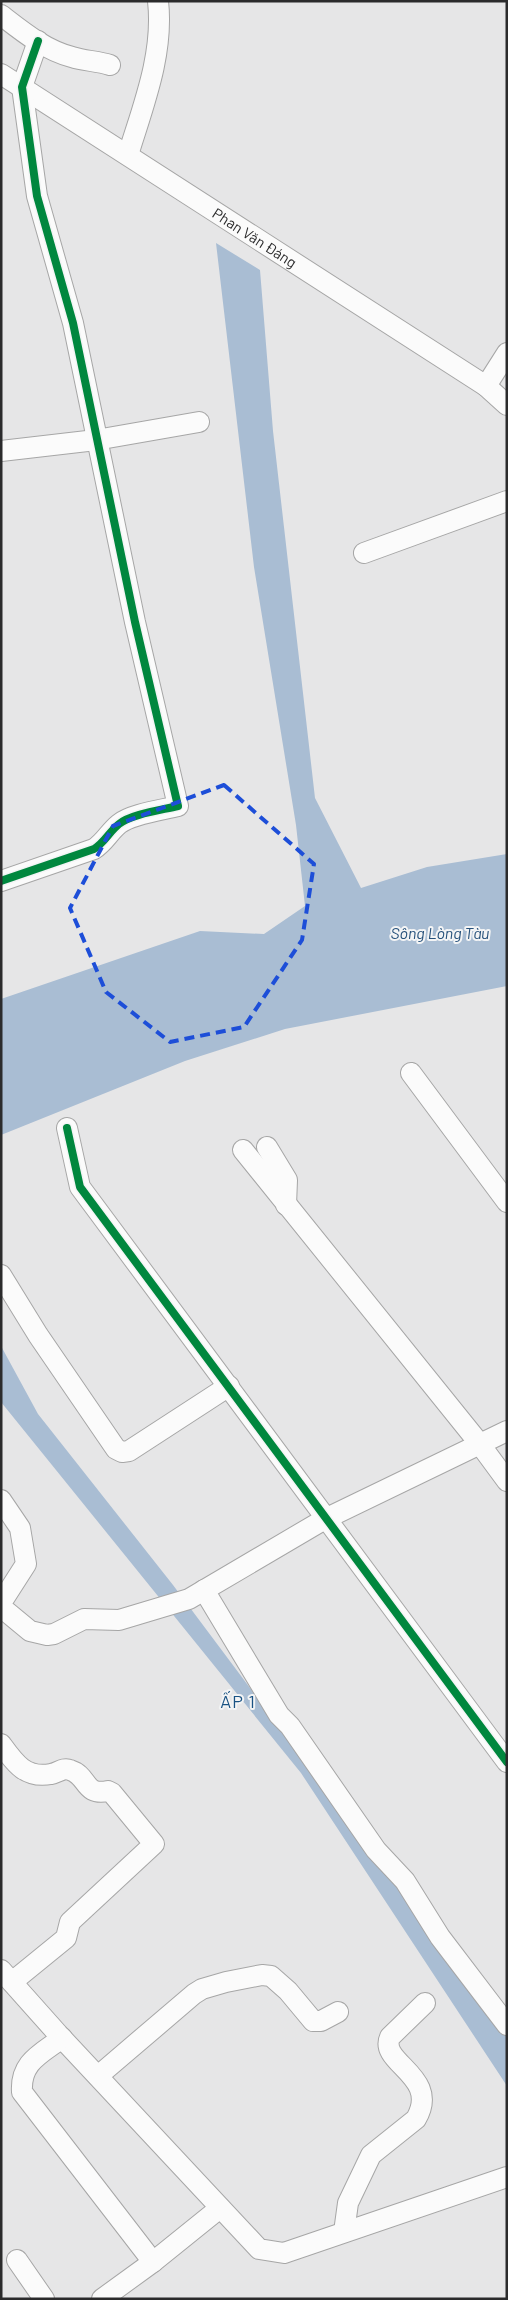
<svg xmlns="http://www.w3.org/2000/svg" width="508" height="2300" viewBox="0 0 508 2300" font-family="Barlow,sans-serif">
	<rect width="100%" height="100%" fill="#e6e6e7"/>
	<!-- water -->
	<g fill="#a9bdd3">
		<polygon points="216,243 260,270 273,431 315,798 361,888 427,867 507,854 507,986 285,1029 185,1061 1,1135 1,999 200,931 264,934 305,906 296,825 254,567"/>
		<polygon points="1,1346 38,1414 173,1585 507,2032 507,2086 301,1773 1,1402"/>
	</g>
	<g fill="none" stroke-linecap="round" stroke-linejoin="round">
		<defs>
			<g id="minor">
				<path d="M1,15c22,17 44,35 71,42 12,4 26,4 38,8"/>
				<path id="s1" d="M1,74l485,312 21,19"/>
				<path d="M128,155c15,-49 36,-101 30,-154"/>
				<polyline points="486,386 507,353"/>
				<polyline points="1,451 96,440 199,422"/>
				<polyline points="364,553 507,501"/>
				<path d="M1,881l93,-32c11,-7 15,-17 25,-25 12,-10 43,-14 59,-18l-43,-184 -62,-299 -36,-127 -15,-109 16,-46"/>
				<polyline points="411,1073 507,1202"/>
				<polyline points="67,1128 80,1187 507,1762"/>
				<polyline points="267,1147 287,1180 286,1205"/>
				<polyline points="243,1150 479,1443 507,1481"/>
				<polyline points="1,1275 38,1335 116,1449 122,1452 129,1451 229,1386"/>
				<polyline points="1,1500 20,1528 26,1564 1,1603"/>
				<polyline points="204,1590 279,1715 290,1726 376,1850 405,1881 440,1937 507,2025"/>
				<polyline points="1,1611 7,1612 30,1631 47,1635 54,1634 84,1619 119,1620 189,1599 325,1519 507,1431"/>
				<path d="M1,1744c13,18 24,35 50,30 7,-1 12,-7 19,-4 19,6 13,26 38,21l4,2 42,51 -84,78 -4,16 -54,44"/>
				<polyline points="1,1970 58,2034 259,2249 284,2253 507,2177"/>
				<path d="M62,2038c-21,16 -42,24 -40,54l131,170"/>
				<polyline points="98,2076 194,1994 202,1989 226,1982 262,1975 271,1976 288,1991 313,2021 321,2021 338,2012"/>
				<path d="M344,2232l4,-29 23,-48 45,-36c25,-43 -38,-56 -26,-82l35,-34"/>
				<polyline points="17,2260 44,2299"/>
				<polyline points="102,2299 153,2262 220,2208"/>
			</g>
		</defs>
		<!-- minor casing -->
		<use href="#minor" stroke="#a6a6a6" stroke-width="22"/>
		<!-- minor -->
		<use href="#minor" stroke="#fbfbfb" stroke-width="20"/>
		<defs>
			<g id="cycleway">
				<path d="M1,881l93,-32c11,-7 15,-17 25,-25 12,-10 43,-14 59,-18l-43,-184 -62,-299 -36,-127 -15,-109 16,-46"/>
				<polyline points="67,1128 80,1187 507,1762"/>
			</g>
		</defs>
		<!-- cycleway casing -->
		<use href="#cycleway" stroke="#f3f4f5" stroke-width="11"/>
		<!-- cycleway -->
		<use href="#cycleway" stroke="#00873e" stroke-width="8"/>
	</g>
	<!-- marked area -->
	<path fill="none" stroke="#1d4ed8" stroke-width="4" stroke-dasharray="10 6" stroke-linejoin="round" d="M224,785l90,79 -12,76 -58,87 -74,15 -64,-50 -36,-84 43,-82z"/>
	<g text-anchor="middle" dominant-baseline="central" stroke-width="4" stroke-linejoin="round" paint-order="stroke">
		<!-- street labels -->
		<g font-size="15" fill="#2b2b2c" stroke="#f3f4f5">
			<text stroke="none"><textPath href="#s1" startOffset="302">Phan Văn Đáng</textPath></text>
		</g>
		<!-- water labels -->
		<g font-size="16" font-style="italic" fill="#26517b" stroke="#f3f4f5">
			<text x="440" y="932">Sông Lòng Tàu</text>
		</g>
		<!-- quarter labels -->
		<g font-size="18" letter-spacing="1" fill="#195283" stroke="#f3f4f5">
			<text x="238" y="1701">ẤP 1</text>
		</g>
	</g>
	<!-- border -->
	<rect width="508" height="2300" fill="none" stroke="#2b2b2c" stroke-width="5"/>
</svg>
